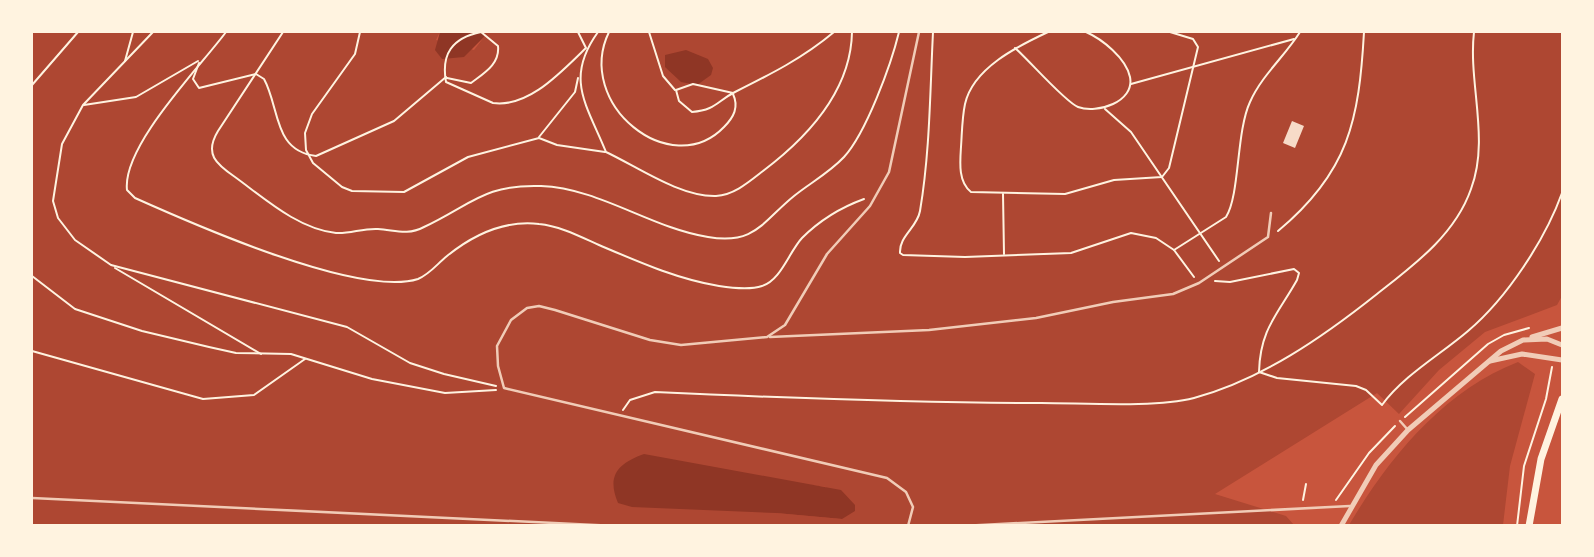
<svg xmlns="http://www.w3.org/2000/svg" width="1594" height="557" viewBox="0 0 1594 557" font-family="Helvetica,sans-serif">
	<rect width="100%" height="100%" fill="#c8553d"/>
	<!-- green -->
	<g fill="#ae4732" fill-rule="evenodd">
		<path d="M32,32h408l-4,8 38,10 10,-13v-5h1078v264l-5,9 -72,27 -46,38 -40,44 -22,-21 -162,101 71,22 8,9h-1262zM795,483l31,4 15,32 -65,-6z"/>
		<path d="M1518,362l17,12 -25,92 -7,59h-154c40,-67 94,-134 169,-163z"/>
	</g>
	<!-- water -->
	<g fill="#8f3625">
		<polygon points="440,32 484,32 484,37 464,57 442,59 435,50"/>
		<polygon points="686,50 708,59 713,68 711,75 697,85 681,82 665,67 665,55"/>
		<path d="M644,454l197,36 14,15v6l-13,8 -66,-6 -144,-6 -14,-4c-12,-28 1,-40 26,-49z"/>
	</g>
	<!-- building -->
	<polygon fill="#f7dbc8" points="1292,121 1304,126 1295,148 1283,143"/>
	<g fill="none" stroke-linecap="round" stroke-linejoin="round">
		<!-- path -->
		<g stroke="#fff3e0" stroke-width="2">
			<polyline points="153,32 83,105 62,144 53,201 58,218 75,240 111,265 347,327 410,363 444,374 496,386"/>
			<path d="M226,32c-26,35 -104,114 -99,158l8,8c58,26 224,100 283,81 12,-5 19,-15 29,-23 26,-21 58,-36 92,-32 21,2 42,13 60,21 40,17 78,34 120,41 13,2 31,4 43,0 19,-6 27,-34 40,-48 17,-17 40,-31 62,-39"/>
			<path d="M283,32l-65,99c-14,23 -2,33 17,46 29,21 63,52 101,56 14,1 27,-5 42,-4 17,1 29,7 46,-2 47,-22 60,-43 117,-41 58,2 110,42 167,51 47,8 54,-15 86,-41 16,-13 35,-23 50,-39 22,-24 47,-92 55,-125"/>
			<polyline points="360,32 355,54 312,114 305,133 306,150 313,163 342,187 352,191 404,192 468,157 539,138 557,145 605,152"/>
			<path d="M598,32c-34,47 -11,73 8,120 32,15 74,45 110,44 18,-1 33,-14 47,-25 45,-34 88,-80 89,-139"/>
			<path d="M609,32c-35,72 62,150 115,95 10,-10 15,-20 9,-33"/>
			<polyline points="649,32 663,76 675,90"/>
			<path d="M933,32c-3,59 -3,120 -13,179 -3,17 -21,25 -20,42l3,2 62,2 106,-4 60,-20 25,5 18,12 52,-33c14,-22 10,-85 24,-115 12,-27 35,-46 50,-70"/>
			<path d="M1048,32c-30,14 -75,36 -83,72 -3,14 -3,29 -4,43 -1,15 -3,35 10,45l94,2 49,-14 48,-3 7,-9 29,-121 -5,-8 -23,-7"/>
			<polyline points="1562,32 1562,107"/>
			<path d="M1015,48c13,11 50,54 63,59 19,7 57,-5 52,-30 -4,-19 -28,-38 -44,-45"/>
			<polyline points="125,61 133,32"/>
			<path d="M199,63l-6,16 6,9 57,-14 8,5c16,29 9,72 52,77l78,-35 52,-44"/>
			<path d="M447,78l24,5c13,-10 29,-19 27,-37l-17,-14c-29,6 -40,22 -35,50l47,21c36,5 69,-32 93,-55l-8,-16"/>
			<polyline points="1131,84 1294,39"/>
			<polyline points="32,85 78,32"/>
			<path d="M733,93l-40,-9 -17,6 3,11 13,11c24,-2 25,-11 43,-20 36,-18 68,-34 99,-60"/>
			<polyline points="84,105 136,97 198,61"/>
			<polyline points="1105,109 1131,132 1219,261"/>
			<polyline points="539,137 575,92 578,78"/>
			<polyline points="1003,194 1004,254"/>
			<path d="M1278,231c71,-59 81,-111 86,-199"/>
			<polyline points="1174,250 1194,277"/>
			<polyline points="115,268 261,354"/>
			<polyline points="32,276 75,309 142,331 209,347 236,353 291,354 372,379 445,393 496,390"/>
			<path d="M1215,281l15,1 64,-13 5,4 -2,7c-19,34 -37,49 -38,92l18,6 79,8 10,4 16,15c22,-30 58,-50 86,-74 39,-33 77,-91 94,-138"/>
			<polyline points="32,351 203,399 254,395 305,359"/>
			<path d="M623,410l7,-10 25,-8c129,6 257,11 386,11 43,0 114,5 153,-5 67,-18 129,-61 183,-104 37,-29 78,-59 94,-105 19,-50 -3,-106 3,-157"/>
			<polyline points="1405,417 1488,344 1504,335 1529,328"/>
			<polyline points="1303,500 1306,484"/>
			<polyline points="1336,500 1369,453 1395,426"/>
			<polyline points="1517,526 1524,466 1546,399 1552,367"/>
		</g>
		<!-- service -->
		<g stroke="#f1ccb7" stroke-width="2.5">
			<polyline points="770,337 929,330 1036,318 1113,302 1173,294 1199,283 1268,237 1271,213"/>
			<polyline points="1400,421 1408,430"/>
			<polyline points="32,498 616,526"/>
			<polyline points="908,526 913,507 906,492 887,478 504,388 498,366 497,346 511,320 527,308 539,306 555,310 650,340 681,345 767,337 785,325 827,254 870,206 889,172 919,32"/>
			<polyline points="962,526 1350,506"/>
		</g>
		<!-- minor -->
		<g stroke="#f1ccb7" stroke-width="5">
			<polyline points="1532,337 1562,328"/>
			<polyline points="1490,361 1522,354 1562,360"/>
			<polyline points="1341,526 1376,465 1408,430 1501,351 1523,340 1547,339 1562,345"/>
		</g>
		<!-- secondary -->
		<polyline stroke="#fff3e0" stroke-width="7" points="1529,526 1541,459 1562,399"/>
	</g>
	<!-- border -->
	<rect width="1594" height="557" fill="none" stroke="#fff3e0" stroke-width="66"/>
</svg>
